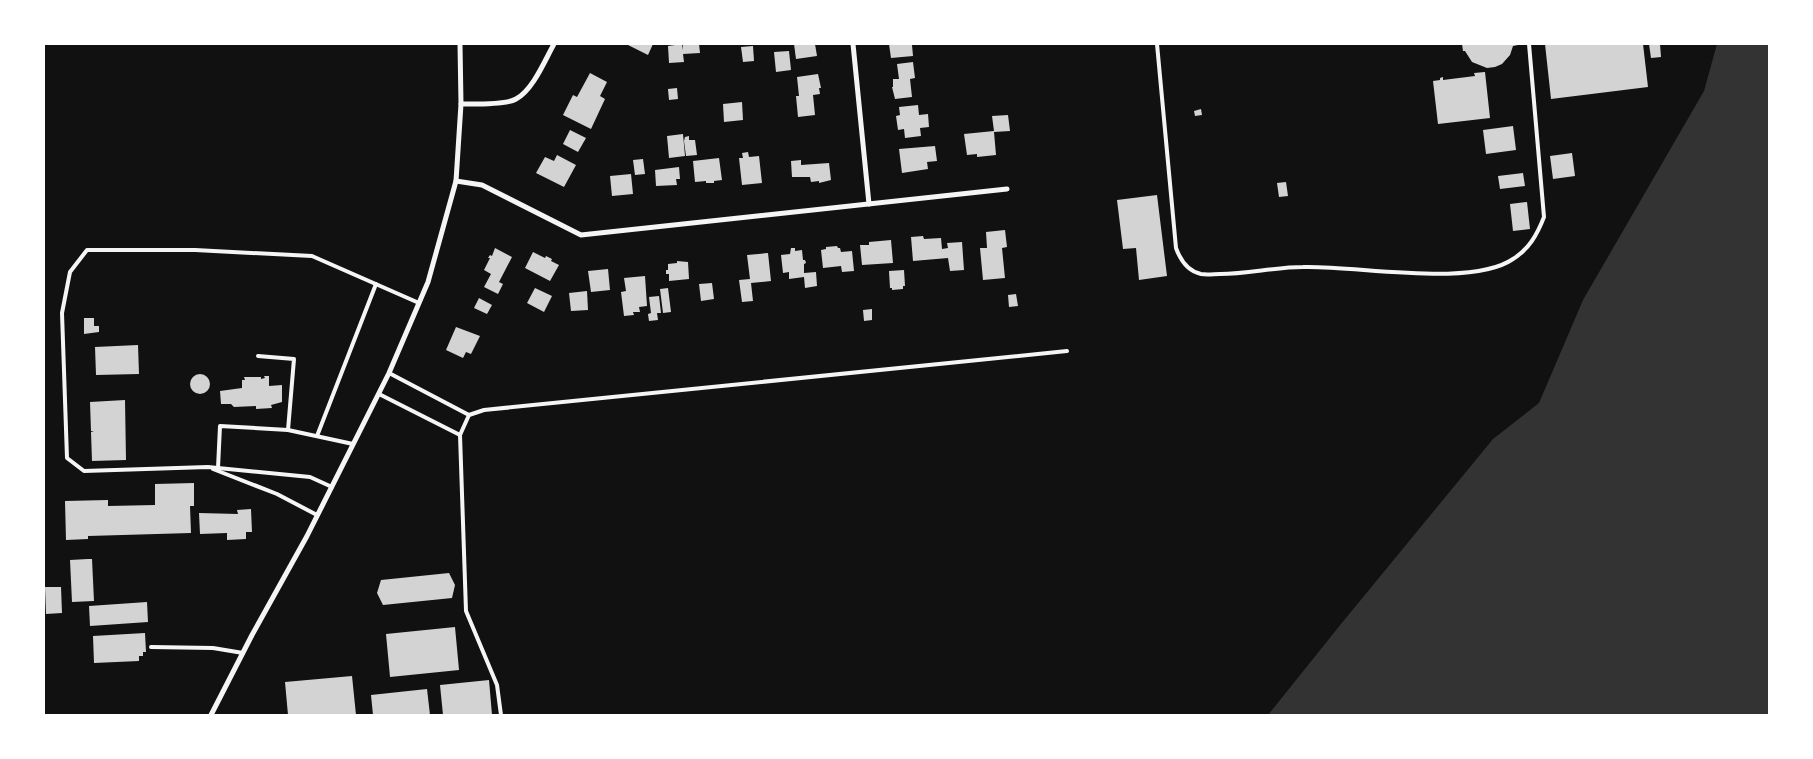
<svg xmlns="http://www.w3.org/2000/svg" width="1813" height="759" viewBox="0 0 1813 759" font-family="Manrope,sans-serif">
	<rect width="100%" height="100%" fill="#111"/>
	<!-- water -->
	<polygon fill="#333" points="1717,44 1769,44 1769,715 1268,715 1341,624 1493,439 1539,403 1583,300 1704,91"/>
	<!-- building -->
	<g fill="#d3d3d3">
		<polygon points="626,44 653,44 648,55"/>
		<polygon points="682,44 683,50 683,44 699,44 700,53 683,54 684,62 669,63 668,46"/>
		<polygon points="794,44 815,44 817,56 796,59"/>
		<polygon points="889,44 912,45 913,56 891,58"/>
		<polygon points="1462,44 1518,44 1518,45 1513,46 1510,55 1502,64 1495,67 1487,68 1472,62 1465,51 1463,51"/>
		<polygon points="1545,44 1643,44 1648,87 1551,99"/>
		<polygon points="1649,44 1660,44 1661,57 1651,58"/>
		<polygon points="753,46 754,61 743,62 741,47"/>
		<polygon points="789,51 791,70 776,72 774,52"/>
		<polygon points="913,62 915,78 910,79 912,97 895,99 892,87 893,87 893,79 899,79 897,64"/>
		<polygon points="1485,72 1490,118 1438,124 1433,81 1440,80 1440,78 1443,77 1443,80 1475,76 1474,73"/>
		<polygon points="590,73 607,82 600,96 605,99 591,129 563,115 573,95 577,97"/>
		<polygon points="818,74 821,88 819,88 820,94 813,95 815,115 798,117 796,96 799,96 797,77"/>
		<polygon points="677,88 678,99 669,100 668,89"/>
		<polygon points="742,102 743,120 724,122 723,104"/>
		<polygon points="918,105 919,115 928,114 929,127 920,128 921,136 905,138 904,129 898,130 896,116 900,115 899,107"/>
		<polygon points="1201,109 1202,115 1195,116 1194,111"/>
		<polygon points="1008,115 1010,131 994,132 996,155 977,157 977,154 967,155 964,134 994,131 992,116"/>
		<polygon points="1513,126 1516,150 1486,154 1483,130"/>
		<polygon points="570,130 586,138 578,152 563,144"/>
		<polygon points="683,134 685,156 669,158 667,136"/>
		<polygon points="689,136 689,140 695,140 697,155 686,156 684,141 685,137"/>
		<polygon points="935,146 937,161 927,162 928,169 902,173 899,149"/>
		<polygon points="748,152 749,157 759,156 762,183 742,185 739,158 743,158 742,153"/>
		<polygon points="1572,153 1575,176 1553,179 1550,156"/>
		<polygon points="557,155 576,165 564,187 536,173 545,157 554,161"/>
		<polygon points="719,158 722,180 714,181 714,183 706,183 706,181 695,182 693,161"/>
		<polygon points="643,159 645,174 635,175 633,160"/>
		<polygon points="801,160 801,165 829,163 831,180 819,183 819,181 811,182 810,177 792,177 791,161"/>
		<polygon points="679,167 680,179 676,179 677,185 656,186 655,170"/>
		<polygon points="1523,173 1525,186 1500,189 1498,176"/>
		<polygon points="631,174 633,194 612,196 610,176"/>
		<polygon points="1286,182 1288,196 1279,197 1277,183"/>
		<polygon points="1157,195 1167,276 1139,280 1136,248 1123,249 1117,200"/>
		<polygon points="1527,202 1530,229 1513,231 1510,204"/>
		<polygon points="1005,230 1007,247 1002,248 1005,278 983,280 980,248 987,248 986,232"/>
		<polygon points="923,236 924,239 941,238 942,249 948,248 947,243 962,242 964,270 950,271 948,258 913,261 911,237"/>
		<polygon points="891,240 893,263 862,265 860,245 869,245 869,242"/>
		<polygon points="837,246 838,248 840,248 841,252 852,251 854,271 842,272 841,266 823,268 821,250 826,249 826,247"/>
		<polygon points="495,248 512,257 499,282 503,284 498,294 484,287 491,274 484,270 490,258 488,258 490,255 492,256"/>
		<polygon points="791,248 795,248 795,251 802,250 803,260 805,260 806,263 804,264 804,273 816,272 817,286 805,288 804,277 789,279 789,272 783,273 781,255 790,254"/>
		<polygon points="533,252 545,258 546,256 552,259 551,261 559,265 550,281 525,268"/>
		<polygon points="768,253 771,281 751,283 753,301 742,302 739,280 750,279 747,255"/>
		<polygon points="677,261 688,262 689,279 669,281 669,274 666,274 666,270 668,270 668,264 677,263"/>
		<polygon points="608,269 610,290 591,292 588,271"/>
		<polygon points="904,270 905,286 903,286 903,289 892,290 892,288 890,288 889,271"/>
		<polygon points="645,276 647,306 639,307 640,312 633,312 634,315 624,316 621,292 626,291 624,278"/>
		<polygon points="712,283 714,299 701,301 699,284"/>
		<polygon points="535,288 552,296 544,312 527,303"/>
		<polygon points="668,288 671,312 663,313 660,289"/>
		<polygon points="587,291 588,310 571,311 569,293"/>
		<polygon points="1016,294 1018,306 1009,307 1008,295"/>
		<polygon points="659,296 661,313 657,313 658,320 649,321 648,314 651,313 649,297"/>
		<polygon points="479,298 492,305 487,314 474,308"/>
		<polygon points="872,309 872,320 864,321 863,310"/>
		<polygon points="84,318 94,318 94,326 99,326 99,332 84,334"/>
		<polygon points="456,327 480,336 471,354 466,352 463,358 446,350"/>
		<polygon points="138,345 139,374 96,375 95,347"/>
		<circle cx="200" cy="384" r="10"/>
		<polygon points="264,376 269,376 269,386 282,385 282,402 271,405 272,408 256,409 256,406 234,407 231,404 221,404 220,391 242,388 242,380 245,380 244,377 261,377 261,379 265,378"/>
		<polygon points="125,400 126,460 92,461 91,432 94,432 91,431 90,402"/>
		<polygon points="194,483 194,506 190,506 191,533 88,536 88,539 66,540 65,501 108,500 108,506 155,505 155,484"/>
		<polygon points="251,509 252,532 246,532 246,539 227,540 227,533 200,534 199,513 238,514 237,510"/>
		<polygon points="88,559 92,559 94,601 72,602 70,560"/>
		<polygon points="449,573 455,585 452,598 383,605 377,593 381,580"/>
		<polygon points="45,587 61,587 62,613 46,614"/>
		<polygon points="147,602 148,622 90,626 89,606"/>
		<polygon points="455,627 459,670 390,677 386,634"/>
		<polygon points="145,633 146,652 143,652 143,656 139,656 139,661 94,663 93,636"/>
		<polygon points="352,676 356,715 288,715 285,682"/>
		<polygon points="489,680 492,715 443,715 440,685"/>
		<polygon points="427,689 430,715 373,715 371,695"/>
	</g>
	<g fill="none" stroke-linecap="round" stroke-linejoin="round">
		<!-- service -->
		<g stroke="#f5f5f5" stroke-width="4">
			<path d="M1157,44l19,204c4,11 11,23 25,26 6,1 13,0 19,0 28,0 55,-7 83,-7 52,-2 168,21 210,-8 16,-10 24,-24 31,-42l-15,-173"/>
			<polyline points="258,356 294,359 288,430"/>
			<polyline points="389,373 469,415"/>
			<polyline points="379,394 460,435"/>
			<polyline points="317,436 376,284"/>
			<polyline points="218,468 220,426 288,430 353,444"/>
			<polyline points="213,469 277,494 317,515"/>
			<polyline points="332,487 310,477 208,467 84,471 67,458 62,313 70,272 87,250 195,250 312,256 419,303"/>
			<polyline points="151,647 213,648 243,653"/>
			<polyline points="501,715 497,685 466,611 460,435 469,415 484,410 1067,351"/>
		</g>
		<!-- minor -->
		<g stroke="#f5f5f5" stroke-width="5">
			<polyline points="460,44 461,104"/>
			<polyline points="853,44 869,204"/>
			<polyline points="456,181 482,185 581,235 1007,189"/>
			<path d="M211,715l41,-80 55,-99 82,-163 39,-91 28,-101 5,-77c13,0 45,1 55,-5 17,-9 29,-39 38,-55"/>
		</g>
	</g>
	<!-- border -->
	<rect width="1813" height="759" fill="none" stroke="#ffffff" stroke-width="90"/>
</svg>
